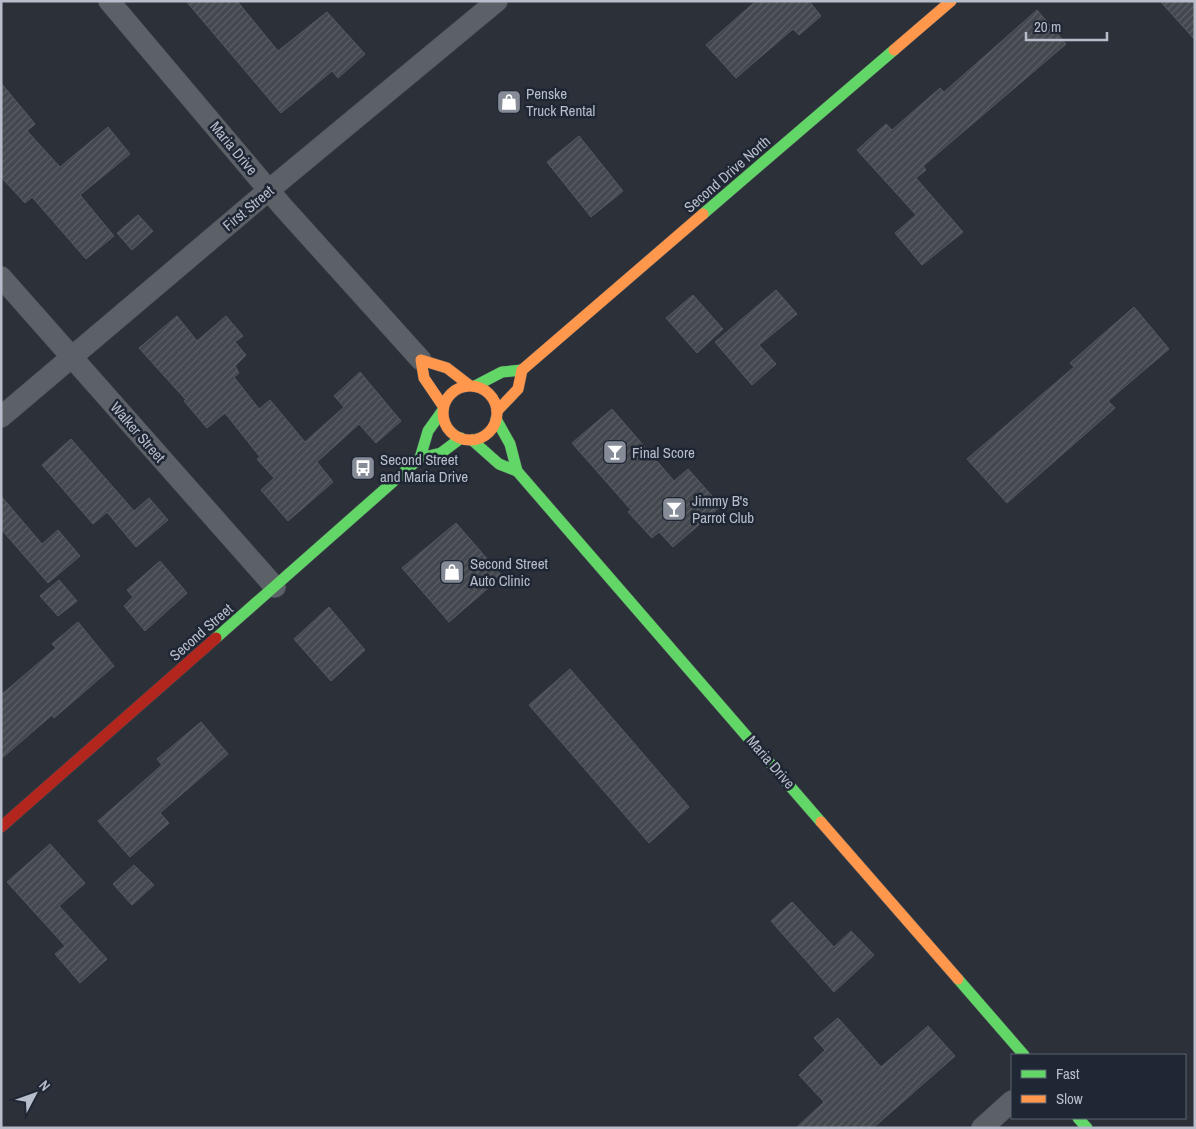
<svg xmlns="http://www.w3.org/2000/svg" width="1196" height="1129" viewBox="0 0 1196 1129" font-family="'Archivo Narrow',sans-serif">
	<defs>
		<pattern id="building-hatch" width="6" height="6" patternUnits="userSpaceOnUse" patternTransform="scale(1.25)"><rect width="6" height="6" fill="#43474e"/><path d="M-1 1l2-2M0 6l6-6M5 7l2-2" fill="none" stroke="#5c6066"/></pattern>
	</defs>
	<rect width="100%" height="100%" fill="#2c3039"/>
	<!-- building -->
	<g fill="url(#building-hatch)" stroke="#545861">
		<polygon points="186,1 237,1 278,51 327,12 365,54 338,78 332,71 281,113"/>
		<polygon points="756,1 809,1 821,16 799,35 793,29 736,78 706,45"/>
		<polygon points="1160,1 1195,1 1195,40"/>
		<polygon points="1037,10 1066,44 923,166 926,170 916,178 963,232 922,265 895,233 916,215 857,150 886,124 892,130 940,88 944,92"/>
		<polygon points="1,83 35,124 27,131 60,167 108,127 130,154 80,195 114,236 86,259 32,197 25,203 1,177"/>
		<polygon points="579,136 623,191 591,217 547,162"/>
		<polygon points="138,215 153,231 132,250 117,233"/>
		<polygon points="776,290 797,314 759,345 776,364 752,385 715,342"/>
		<polygon points="693,295 723,329 697,353 666,318"/>
		<polygon points="1134,307 1169,349 1108,401 1115,408 1007,503 967,459 1074,367 1070,363"/>
		<polygon points="177,316 197,341 226,316 243,336 235,342 246,355 235,366 239,373 234,377 259,409 270,400 305,442 344,407 334,396 360,372 401,421 376,443 359,424 317,462 333,482 288,521 261,490 274,478 257,459 260,457 225,413 207,428 184,401 186,400 139,348"/>
		<polygon points="612,409 674,481 688,469 721,506 673,547 659,532 652,538 628,512 631,510 572,443"/>
		<polygon points="71,439 134,511 149,498 168,520 136,547 107,512 93,524 42,465"/>
		<polygon points="1,496 42,544 58,530 80,556 48,583 1,529"/>
		<polygon points="456,523 502,576 449,622 402,568"/>
		<polygon points="160,561 187,593 145,631 124,606 133,597 127,590"/>
		<polygon points="59,580 77,601 58,616 40,596"/>
		<polygon points="329,607 365,650 331,681 294,639"/>
		<polygon points="78,622 114,666 54,718 52,715 1,759 1,695 56,648 52,644"/>
		<polygon points="570,669 689,807 649,843 529,705"/>
		<polygon points="201,722 228,754 160,813 169,823 130,857 98,821 162,765 157,759"/>
		<polygon points="50,844 85,883 59,906 107,959 80,983 55,954 65,946 7,882"/>
		<polygon points="134,865 154,885 132,905 113,884"/>
		<polygon points="792,902 834,947 851,931 874,955 834,992 771,921"/>
		<polygon points="838,1018 881,1067 928,1026 955,1056 873,1128 796,1128 824,1102 799,1075 825,1050 814,1038"/>
	</g>
	<g fill="none" stroke-linecap="round" stroke-linejoin="round">
		<defs>
			<g id="street">
				<polyline points="109,1 283,207 421,360"/>
				<polyline points="1,277 275,587"/>
				<polyline points="1,417 269,190 497,1"/>
				<polyline points="982,1128 1012,1101"/>
			</g>
			<g id="fast">
				<polyline points="703,214 894,50"/>
				<polyline points="475,386 502,372 522,370"/>
				<polyline points="443,410 428,431 420,458 441,453 461,438"/>
				<polyline points="472,440 499,464 517,471 510,444 496,419"/>
				<polyline points="517,471 821,822"/>
				<polyline points="216,638 420,458"/>
				<polyline points="958,979 1024,1055"/>
				<polyline points="1078,1118 1087,1128"/>
			</g>
			<g id="slow">
				<polyline points="894,50 951,1"/>
				<polyline points="522,370 703,214"/>
				<circle cx="470" cy="413" r="27"/>
				<polyline points="443,406 424,378 421,360 447,368 469,385"/>
				<polyline points="497,411 518,389 522,370"/>
				<polyline points="821,822 958,979"/>
			</g>
			<polyline id="jam" points="1,827 216,638"/>
		</defs>
		<!-- street casing -->
		<use href="#street" stroke="#484c52" stroke-width="22"/>
		<!-- fast casing -->
		<use href="#fast" stroke="#474b53" stroke-width="12"/>
		<!-- slow casing -->
		<use href="#slow" stroke="#474b53" stroke-width="12"/>
		<!-- jam casing -->
		<use href="#jam" stroke="#474b53" stroke-width="12"/>
		<!-- street -->
		<use href="#street" stroke="#5c6067" stroke-width="21"/>
		<!-- fast -->
		<use href="#fast" stroke="#63d668" stroke-width="11"/>
		<!-- slow -->
		<use href="#slow" stroke="#ff974d" stroke-width="11"/>
		<!-- jam -->
		<use href="#jam" stroke="#b3261e" stroke-width="11"/>
	</g>
	<!-- icons -->
	<defs>
		<symbol id="shop-square" viewBox="-11 -11 22 22"><rect x="-9" y="-9" width="18" height="18" rx="4" fill="#868c97" stroke="#1f2735"/><path d="M-5-2.5h2.3a2.7 3.5 0 0 1 5.4 0H5L5.5 6h-11ZM-1.5-2.5h3a1.5 2.3 0 0 0-3 0Z" fill="#fff"/></symbol>
		<symbol id="bar-square" viewBox="-11 -11 22 22"><rect x="-9" y="-9" width="18" height="18" rx="4" fill="#868c97" stroke="#1f2735"/><path d="M-6-5H6L.8 .8V4.5H3.5V6h-7V4.5H-.8V.8Z" fill="#fff"/></symbol>
		<symbol id="bus-square" viewBox="-11 -11 22 22"><rect x="-9" y="-9" width="18" height="18" rx="4" fill="#868c97" stroke="#1f2735"/><path d="M-5-6H5V4H4V6H2V4H-2V6H-4V4H-5ZM-3.5-4V0h7V-4ZM-3.5 1.2v1.5H-2V1.2ZM2 1.2v1.5H3.5V1.2Z" fill="#fff"/></symbol>
	</defs>
	<g fill-rule="evenodd">
		<use href="#shop-square" x="495" y="88" width="28" height="28"/>
		<use href="#bar-square" x="601" y="438" width="28" height="28"/>
		<use href="#bus-square" x="349" y="454" width="28" height="28"/>
		<use href="#bar-square" x="660" y="495" width="28" height="28"/>
		<use href="#shop-square" x="438" y="558" width="28" height="28"/>
	</g>
	<g text-anchor="middle" dominant-baseline="central" stroke-width="5" stroke-linejoin="round" paint-order="stroke">
		<!-- poi labels -->
		<g font-size="15" fill="#b7bdca" stroke="#1f2735" text-anchor="start">
			<text x="526" y="93">Penske<tspan x="526" dy="17">Truck Rental</tspan></text>
			<text x="632" y="452">Final Score</text>
			<text x="380" y="459">Second Street<tspan x="380" dy="17">and Maria Drive</tspan></text>
			<text x="692" y="500">Jimmy B's<tspan x="692" dy="17">Parrot Club</tspan></text>
			<text x="470" y="563">Second Street<tspan x="470" dy="17">Auto Clinic</tspan></text>
		</g>
		<!-- street labels -->
		<g font-size="15" fill="#b7bdca" stroke="#1f2735">
			<text transform="translate(234 148) rotate(50)">Maria Drive</text>
			<text transform="translate(727 174) rotate(-41)">Second Drive North</text>
			<text transform="translate(248 208) rotate(-40)">First Street</text>
			<text transform="translate(138 432) rotate(49)">Walker Street</text>
			<text transform="translate(201 632) rotate(-41)">Second Street</text>
			<text transform="translate(771 762) rotate(49)">Maria Drive</text>
		</g>
	</g>
	<!-- border -->
	<rect width="1196" height="1129" fill="none" stroke="#b7bdca" stroke-width="5"/>
	<!-- legend -->
	<rect x="1011" y="1054" width="175" height="65" fill="#1f2735" stroke="#5c6371"/>
	<rect x="1021" y="1070" width="25" height="8" fill="#63d668" stroke="#5c6371"/>
	<text x="1056" y="1079" font-size="15" fill="#b7bdca">Fast</text>
	<rect x="1021" y="1095" width="25" height="8" fill="#ff974d" stroke="#5c6371"/>
	<text x="1056" y="1104" font-size="15" fill="#b7bdca">Slow</text>
	<!-- north arrow -->
	<g transform="translate(35 1094) rotate(49)" stroke="#1f2735" stroke-width="4" paint-order="stroke">
	<path d="M0-4L9 19L0 12L-9 19Z" fill="#b7bdca"/>
	<text y="-8" font-size="14" font-weight="bold" text-anchor="middle" fill="#b7bdca">N</text>
	</g>
	<!-- scale -->
	<path d="M1026 32v8h81v-8" fill="none" stroke="#b7bdca" stroke-width="2.5"/>
	<text x="1034" y="32" font-size="15" fill="#b7bdca" stroke="#1f2735" stroke-width="4" paint-order="stroke">20 m</text>
</svg>
